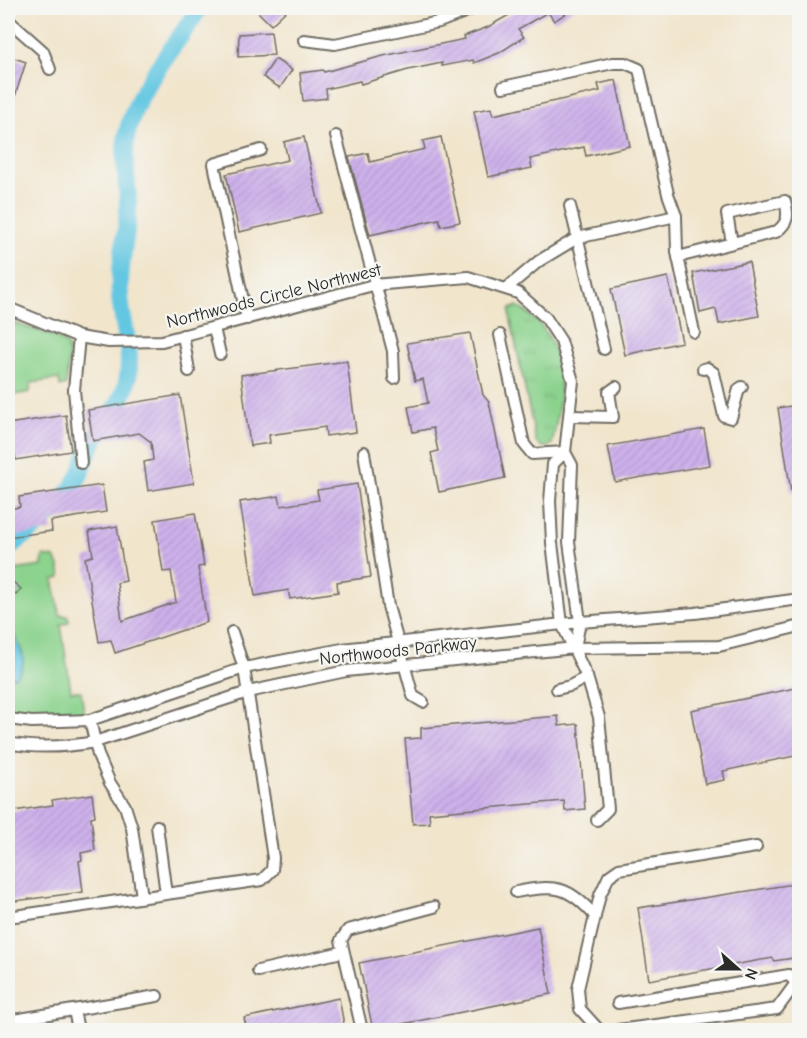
<svg xmlns="http://www.w3.org/2000/svg" width="807" height="1038" viewBox="0 0 807 1038" font-family="'Comic Neue',sans-serif">
	<defs>
		<pattern id="grass-tufts" width="24" height="20" patternUnits="userSpaceOnUse" patternTransform="scale(1.5)"><rect width="24" height="20" fill="#8cd38e"/><path d="M3 7l-1-3M5 7V3M7 7l1-3M15 17l-1-3M17 17v-4M19 17l1-3" fill="none" stroke="#79b57b"/></pattern>
		<pattern id="water-ripples" width="26" height="14" patternUnits="userSpaceOnUse" patternTransform="scale(1.5)"><rect width="26" height="14" fill="#64c7e2"/><path d="M2 4q2-2 4 0t4 0M15 11q2-2 4 0t4 0" fill="none" stroke="#53a2b7"/></pattern>
		<pattern id="building-hatch" width="6" height="6" patternUnits="userSpaceOnUse" patternTransform="scale(1.5)"><rect width="6" height="6" fill="#ceb1eb"/><path d="M-1 1l2-2M0 6l6-6M5 7l2-2" fill="none" stroke="#b198ca"/></pattern>
	</defs>
	<rect width="100%" height="100%" fill="#f6f6f2"/>
	<filter id="ink" filterUnits="userSpaceOnUse"><feTurbulence type="fractalNoise" baseFrequency=".0167" numOctaves="2"/><feDisplacementMap in="SourceGraphic" scale="12" xChannelSelector="R" yChannelSelector="G"/><feConvolveMatrix kernelMatrix="1 2 1 2 8 2 1 2 1" color-interpolation-filters="sRGB"/></filter>
	<filter id="wash" filterUnits="userSpaceOnUse"><feTurbulence type="fractalNoise" baseFrequency=".008" numOctaves="4" result="noise"/><feDisplacementMap in="SourceGraphic" scale="24" xChannelSelector="R" yChannelSelector="G"/><feGaussianBlur stdDeviation="1.35" result="paint"/><feColorMatrix in="noise" values="0 0 0 0 0 0 0 0 0 0 0 0 0 0 0 0 0 1.4 0 .05"/><feComposite in="paint" operator="in"/></filter>
	<g filter="url(#wash)">
		<rect width="100%" height="100%" fill="#f1e5cc"/>
		<!-- grass -->
		<path fill="url(#grass-tufts)" stroke="#5c7f5c" stroke-width="1.5" d="M517,306c53,30 47,87 35,138l-4,3h-6l-6,-5 -26,-126v-7z"/>
		<!-- park -->
		<g fill="#8cd38e" stroke="#5c7f5c" stroke-width="1.5">
			<polygon points="8,321 54,336 67,345 69,355 66,385 60,387 59,379 31,383 30,392 8,396"/>
			<polygon points="43,556 55,558 59,566 61,577 53,580 60,615 68,616 69,622 61,625 71,691 81,691 84,713 43,717 8,712 8,571 42,566"/>
		</g>
		<!-- water -->
		<path fill="url(#water-ripples)" stroke="#487986" stroke-width="1.5" d="M8,624c8,17 26,38 7,53h-7z"/>
		<g fill="none" stroke-linecap="round" stroke-linejoin="round">
			<!-- river -->
			<path stroke="#64c7e2" stroke-width="18" d="M8,548c24,-17 55,-43 70,-70 6,-11 8,-23 14,-34 13,-22 32,-41 36,-67 4,-32 -6,-52 -8,-81 -2,-31 8,-61 8,-91 0,-24 -6,-47 -1,-72 11,-48 48,-85 72,-125"/>
		</g>
		<g id="blocks">
			<!-- building -->
			<g fill="url(#building-hatch)">
				<polygon points="254,8 289,8 271,25"/>
				<polygon points="521,8 575,8 554,21 548,12 518,29 524,37 499,53 474,63 473,60 442,66 442,63 408,70 361,84 360,81 326,89 327,98 303,101 300,73 323,70 324,72 383,56 465,39 464,36 488,27"/>
				<polygon points="271,32 274,55 238,57 239,34"/>
				<polygon points="8,56 26,62 15,96 8,94"/>
				<polygon points="275,59 292,70 280,88 263,77"/>
				<polygon points="616,80 630,146 586,156 584,147 530,159 532,168 488,177 474,111 491,108 493,115 600,91 598,84"/>
				<polygon points="304,137 321,213 239,232 226,174 288,160 284,142"/>
				<polygon points="441,137 460,222 441,226 439,219 370,235 349,157 368,153 370,162 425,149 423,141"/>
				<polygon points="749,262 759,316 719,324 716,309 700,313 693,273"/>
				<polygon points="668,277 682,342 625,355 611,289"/>
				<polygon points="470,333 483,395 489,402 505,478 439,492 431,453 438,451 433,428 413,432 408,407 428,403 423,379 415,381 407,343"/>
				<polygon points="347,361 356,432 326,436 325,427 269,435 270,443 250,446 241,375"/>
				<polygon points="180,395 194,483 148,491 144,462 153,460 151,442 139,433 93,441 88,410"/>
				<polygon points="797,405 800,414 800,491 791,492 778,408"/>
				<polygon points="66,415 71,451 16,460 14,451 8,452 8,424"/>
				<polygon points="704,429 710,465 615,482 608,446"/>
				<polygon points="357,484 371,577 337,582 338,592 290,599 288,590 255,596 240,502 279,496 281,506 319,500 317,490"/>
				<polygon points="102,485 106,512 51,521 52,531 8,537 8,509 20,507 19,497"/>
				<polygon points="195,513 204,566 198,567 207,622 115,653 111,640 99,642 85,558 93,556 89,531 117,526 126,581 117,583 122,621 176,602 171,571 163,572 155,520"/>
				<polygon points="13,582 21,589 16,595 8,588"/>
				<polygon points="800,687 800,755 723,771 725,780 705,784 691,710"/>
				<polygon points="558,716 559,726 578,724 585,809 565,811 564,801 429,813 430,823 413,824 405,739 421,738 421,728"/>
				<polygon points="92,794 95,816 91,817 95,850 81,853 82,860 79,861 83,892 8,902 8,812 53,805 52,800"/>
				<polygon points="800,883 800,957 774,961 773,958 649,980 638,908"/>
				<polygon points="538,927 551,994 373,1030 359,963"/>
				<polygon points="339,998 345,1030 247,1030 244,1018"/>
			</g>
		</g>
	</g>
	<g filter="url(#ink)">
		<use href="#blocks" fill-opacity="0" stroke="#706c63" stroke-width="1.5"/>
		<g fill="none" stroke-linecap="round" stroke-linejoin="round">
			<defs>
				<g id="minor">
					<polyline points="8,20 43,51 50,69"/>
					<polyline points="304,40 335,44 439,22 475,8"/>
					<polyline points="503,87 613,63 625,63 639,69 668,194 676,216 677,252 694,332"/>
					<polyline points="336,136 393,351 394,378"/>
					<polyline points="570,206 604,349"/>
					<path d="M678,257l98,-25c12,-9 13,-16 9,-31l-58,13 5,29"/>
					<polyline points="507,288 539,261 577,238 676,216"/>
					<polyline points="8,308 79,337 109,342 162,341 373,285 468,277 518,293 546,318 561,341 573,381 565,452 572,465 569,542 580,622 575,648"/>
					<polyline points="247,319 214,164 261,150"/>
					<polyline points="214,328 220,354"/>
					<polyline points="183,335 189,371"/>
					<polyline points="500,335 524,444 532,454 565,452"/>
					<polyline points="79,337 74,390 81,463"/>
					<polyline points="703,369 707,368 714,373 724,416 731,418 739,389 742,387"/>
					<polyline points="571,416 613,417 609,392 616,387"/>
					<polyline points="364,452 388,606 413,696 423,702"/>
					<polyline points="565,452 553,464 550,501 552,543 562,624 587,677 599,717 608,809 597,820"/>
					<polyline points="557,689 570,686 587,677"/>
					<polyline points="8,719 32,722 90,720 244,668 342,649 580,622 695,613 800,599"/>
					<polyline points="90,720 98,755 110,783 125,806 132,828 142,897"/>
					<path d="M8,743c29,6 58,4 87,-1l153,-50 98,-21 229,-23 144,-2 81,-20"/>
					<polyline points="157,826 166,894"/>
					<path d="M516,892c39,-8 53,-6 79,24"/>
					<polyline points="8,917 262,880 272,870 273,858 244,668 232,632"/>
					<polyline points="258,971 342,952"/>
					<polyline points="618,1003 789,975 796,983 777,1009 618,1030"/>
					<polyline points="74,1010 78,1030"/>
					<polyline points="8,1021 157,996"/>
					<polyline points="362,1030 341,940 348,930 434,907"/>
					<polyline points="599,1030 580,1009 578,989 600,895 609,876 619,869 756,847"/>
				</g>
			</defs>
			<!-- minor casing -->
			<use href="#minor" stroke="#706c63" stroke-width="14"/>
			<!-- minor -->
			<use href="#minor" stroke="#fff" stroke-width="10"/>
		</g>
	</g>
	<g text-anchor="middle" dominant-baseline="central" stroke-width="4.5" stroke-linejoin="round" paint-order="stroke">
		<!-- street labels -->
		<g font-size="18" fill="#2b2b2b" stroke="#f6f6f2">
			<text transform="translate(274 296) rotate(-14)">Northwoods Circle Northwest</text>
			<text transform="translate(398 651) rotate(-6)">Northwoods Parkway</text>
		</g>
	</g>
	<!-- margin -->
	<rect width="807" height="1038" fill="none" stroke="#f6f6f2" stroke-width="30"/>
	<!-- north arrow -->
	<g transform="translate(738 969) rotate(111)" stroke="#f6f6f2" stroke-width="4.5" paint-order="stroke">
	<path d="M0-4.5L10 22L0 15L-10 22Z" fill="#2b2b2b"/>
	<text y="-9" font-size="16" font-weight="bold" text-anchor="middle" fill="#2b2b2b">N</text>
	</g>
</svg>
